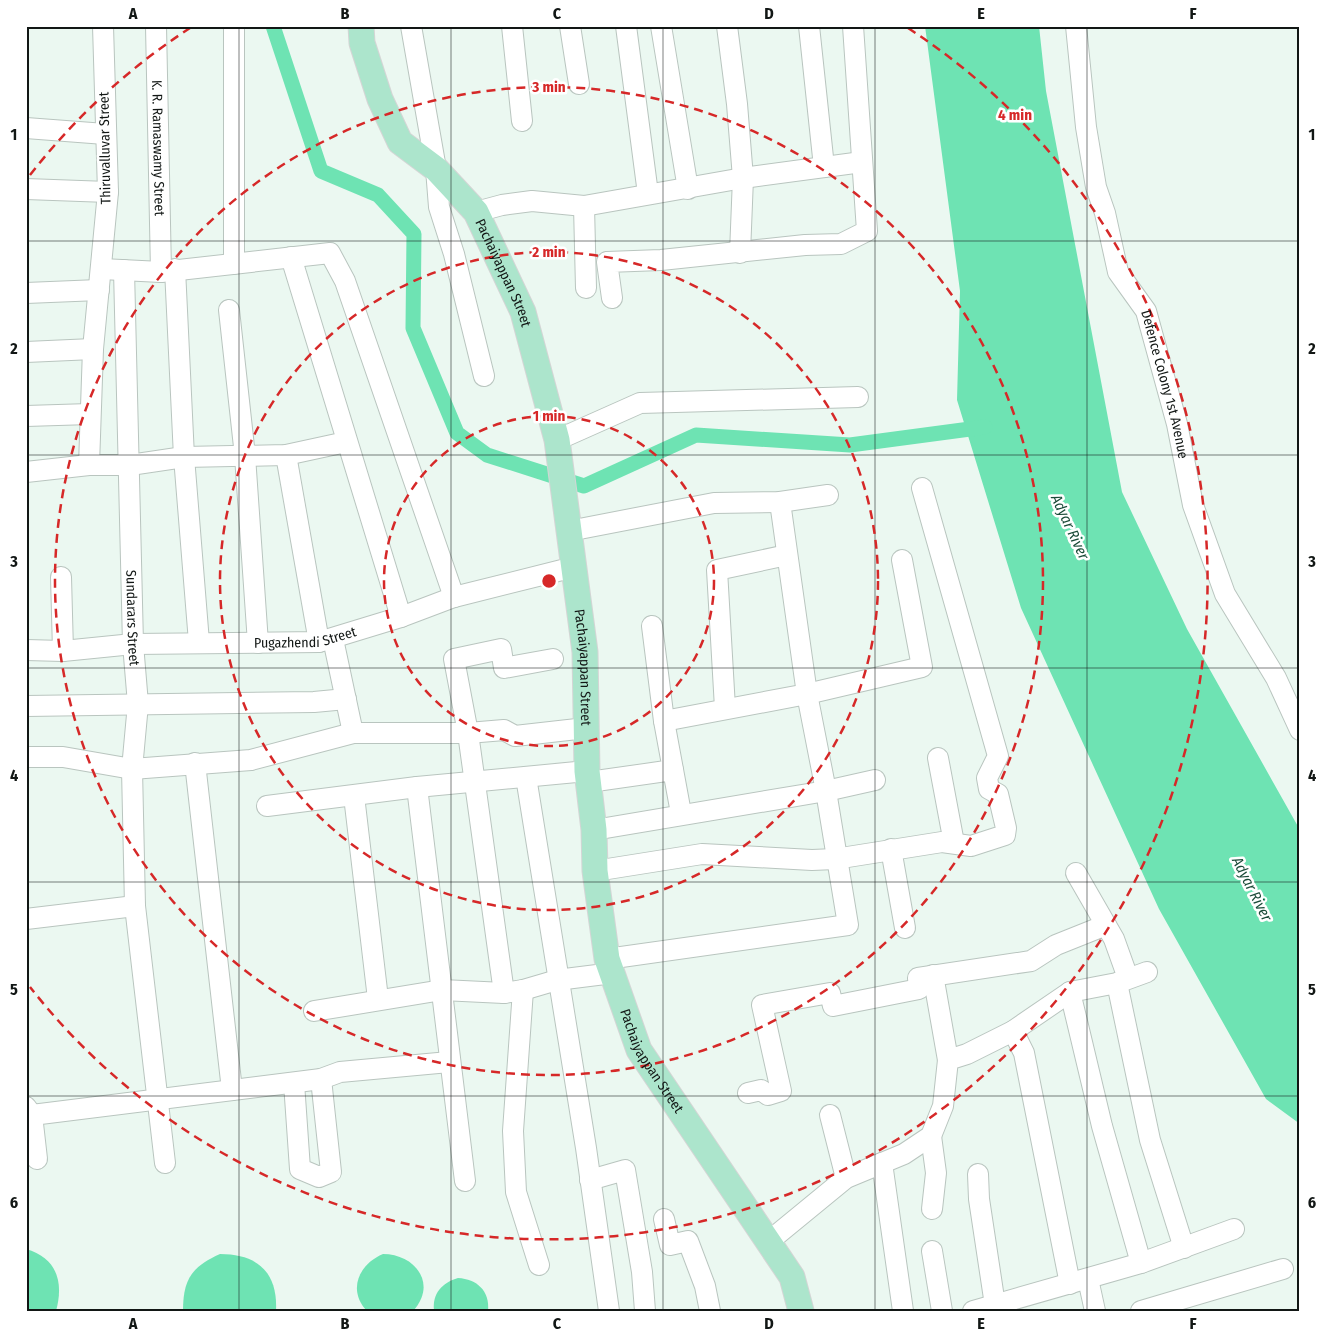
<svg xmlns="http://www.w3.org/2000/svg" width="1326" height="1337" viewBox="0 0 1326 1337" font-family="'Fira Sans Condensed',sans-serif">
	<rect width="100%" height="100%" fill="#ebf8f1"/>
	<!-- water -->
	<g fill="#6ee3b3">
		<polygon points="925,26 1039,26 1046,91 1122,492 1187,629 1300,830 1300,1124 1266,1099 1159,909 1021,608 957,400 960,291"/>
		<path d="M26,1249c31,9 38,33 30,62h-30z"/>
		<path d="M220,1254c37,0 58,18 56,57h-93c0,-31 8,-44 37,-57z"/>
		<path d="M383,1254c32,0 55,30 30,57h-46c-20,-21 -8,-47 16,-57z"/>
		<path d="M458,1278c19,1 32,13 30,33h-54c-2,-18 8,-28 24,-33z"/>
	</g>
	<g fill="none" stroke-linecap="round" stroke-linejoin="round">
		<!-- canal -->
		<polyline stroke="#6ee3b3" stroke-width="15" points="273,26 321,171 378,195 414,234 413,328 457,433 487,455 584,486 696,435 850,445 985,427"/>
		<defs>
			<g id="minor">
				<path id="s1" d="M156,26l5,246"/>
				<polyline points="411,26 436,169 439,207 454,254 484,376"/>
				<polyline points="512,26 522,121"/>
				<polyline points="570,26 579,84"/>
				<polyline points="626,26 648,194"/>
				<polyline points="661,26 688,189"/>
				<polyline points="727,26 737,104 743,178 740,253"/>
				<polyline points="809,26 824,167"/>
				<path id="s2" d="M1076,26l10,101 10,60 9,26 13,59 28,39 31,113 16,81 32,89 51,84 24,52"/>
				<polyline points="26,128 105,134"/>
				<polyline points="26,189 108,192"/>
				<polyline points="584,206 586,288"/>
				<polyline points="476,212 502,205 532,201 584,206 743,178 862,162"/>
				<polyline points="291,257 401,617"/>
				<polyline points="234,264 234,26"/>
				<polyline points="102,269 161,272 330,253 345,281 454,597"/>
				<polyline points="175,269 184,457 199,642"/>
				<path id="s3" d="M124,270l9,374 5,60 -6,65 3,137 30,257"/>
				<polyline points="26,293 99,290"/>
				<polyline points="612,298 607,262 661,260 805,245 841,244 867,231 853,26"/>
				<polyline points="229,310 245,456 258,643"/>
				<polyline points="26,352 93,349"/>
				<polyline points="26,416 90,414"/>
				<polyline points="557,440 640,403 858,397"/>
				<polyline points="286,455 319,642"/>
				<polyline points="89,465 93,349 108,192 103,26"/>
				<polyline points="26,472 89,465 130,465 184,457 286,455 346,442"/>
				<polyline points="569,531 714,503 780,502 828,495"/>
				<polyline points="61,577 63,651"/>
				<polyline points="652,626 664,721 681,813"/>
				<polyline points="333,639 353,733"/>
				<path id="s4" d="M26,650l37,1 70,-7 186,-2 82,-25 53,-20 120,-30"/>
				<polyline points="26,706 314,702 346,699"/>
				<polyline points="725,708 717,570 787,555"/>
				<polyline points="664,721 807,694 922,667 902,560"/>
				<polyline points="26,757 63,757 132,769 251,760 353,733 468,733 504,730 515,736 586,728"/>
				<polyline points="938,758 954,843"/>
				<polyline points="195,763 232,1090"/>
				<polyline points="526,777 586,1148 609,1311"/>
				<polyline points="589,782 673,770"/>
				<polyline points="417,787 465,1181"/>
				<polyline points="354,796 378,999"/>
				<polyline points="267,806 417,787 587,771"/>
				<polyline points="594,830 826,791 875,780"/>
				<polyline points="891,849 905,928"/>
				<polyline points="595,871 702,854 812,860 835,859 942,842 971,846 1005,835 1006,828 998,794 989,789 987,778 998,756 922,488"/>
				<polyline points="1076,873 1114,939 1128,978"/>
				<polyline points="26,919 135,906"/>
				<polyline points="933,975 948,1060"/>
				<polyline points="1117,983 1150,1140 1184,1248"/>
				<polyline points="523,990 513,1131 516,1192 539,1265"/>
				<polyline points="1070,992 1102,1126 1141,1263"/>
				<polyline points="504,993 468,733 454,659 501,649 504,668 553,659"/>
				<polyline points="314,1011 442,990 504,993 523,990 557,980 605,974 607,959 848,925 826,791 807,694 780,502"/>
				<polyline points="1013,1031 1024,1053 1070,1284"/>
				<polyline points="294,1083 300,1169 319,1177 331,1172 321,1079"/>
				<polyline points="748,1093 761,1090 768,1095 781,1091 762,1005 830,993 833,1006 919,989 918,978 1031,961 1056,945 1106,925"/>
				<polyline points="26,1107 32,1115 37,1159"/>
				<polyline points="32,1115 321,1079 340,1072 449,1062"/>
				<polyline points="830,1115 846,1178"/>
				<polyline points="931,1136 936,1173 932,1209"/>
				<polyline points="882,1163 903,1311"/>
				<polyline points="978,1174 979,1199 995,1305"/>
				<polyline points="590,1180 625,1170 642,1272 645,1311"/>
				<polyline points="664,1219 670,1245 688,1241 705,1286 710,1311"/>
				<polyline points="768,1242 846,1178 904,1154 931,1136 943,1106 948,1060 967,1054 1013,1031 1070,992 1117,983 1147,972"/>
				<polyline points="932,1251 942,1311"/>
				<polyline points="1088,1279 1095,1311"/>
				<polyline points="973,1311 1141,1263 1234,1229"/>
				<polyline points="1141,1311 1283,1269"/>
			</g>
			<g id="major">
				<path id="s5" d="M361,26l1,17 18,56 20,43 36,27 40,43 47,100 34,128 28,212 2,119 7,59 1,41 12,88 32,91 153,227 9,34"/>
			</g>
		</defs>
		<!-- minor casing -->
		<use href="#minor" stroke="#b9c5bf" stroke-width="22"/>
		<!-- major casing -->
		<use href="#major" stroke="#d4d5d5" stroke-width="27"/>
		<!-- minor -->
		<use href="#minor" stroke="#fff" stroke-width="20"/>
		<!-- major -->
		<use href="#major" stroke="#ace5cc" stroke-width="25"/>
	</g>
	<!-- grid -->
	<path fill="none" stroke="#121715" stroke-width="1" stroke-opacity="0.55" d="M239,26v1285M451,26v1285M663,26v1285M875,26v1285M1087,26v1285M26,241h1274M26,455h1274M26,668h1274M26,882h1274M26,1096h1274"/>
	<!-- distance rings -->
	<g fill="none" stroke="#d62828" stroke-width="2.5" stroke-dasharray="9 6">
		<circle cx="549" cy="581" r="165"/>
		<circle cx="549" cy="581" r="329"/>
		<circle cx="549" cy="581" r="494"/>
		<path d="M30 175A659 659 0 0 1 190 28M908 28A659 659 0 1 1 30 987"/>
	</g>
	<g text-anchor="middle" dominant-baseline="central" stroke-width="5" stroke-linejoin="round" paint-order="stroke">
		<!-- street labels -->
		<g font-size="14" fill="#121715" stroke="#fff">
			<text transform="translate(105 148) rotate(-91)">Thiruvalluvar Street</text>
			<text stroke="none"><textPath href="#s1" startOffset="122">K. R. Ramaswamy Street</textPath></text>
			<text stroke="none"><textPath href="#s5" startOffset="294">Pachaiyappan Street</textPath></text>
			<text stroke="none"><textPath href="#s2" startOffset="374">Defence Colony 1st Avenue</textPath></text>
			<text stroke="none"><textPath href="#s3" startOffset="348">Sundarars Street</textPath></text>
			<text stroke="none"><textPath href="#s4" startOffset="280">Pugazhendi Street</textPath></text>
			<text stroke="none"><textPath href="#s5" startOffset="699">Pachaiyappan Street</textPath></text>
			<text stroke="none"><textPath href="#s5" startOffset="1104">Pachaiyappan Street</textPath></text>
		</g>
		<!-- water labels -->
		<g font-size="15" font-style="italic" fill="#1a4b38" stroke="#fff">
			<text transform="translate(1070 527) rotate(65)">Adyar River</text>
			<text transform="translate(1252 889) rotate(63)">Adyar River</text>
		</g>
	</g>
	<circle cx="549" cy="581" r="8" fill="#d62828" stroke="#fff" stroke-width="2.5"/>
	<g font-size="15" text-anchor="middle" font-weight="bold" fill="#d62828" stroke="#fff" stroke-width="5" stroke-linejoin="round" paint-order="stroke">
		<text x="549" y="92">3 min</text>
		<text x="1015" y="120">4 min</text>
		<text x="549" y="257">2 min</text>
		<text x="549" y="421">1 min</text>
	</g>
	<!-- border -->
	<rect width="1326" height="1337" fill="none" stroke="#ffffff" stroke-width="55"/>
	<rect x="28" y="28" width="1270" height="1282" fill="none" stroke="#121715" stroke-width="2"/>
	<g font-size="16" text-anchor="middle" font-weight="bold" fill="#121715">
		<text x="133" y="19">A</text>
		<text x="345" y="19">B</text>
		<text x="557" y="19">C</text>
		<text x="769" y="19">D</text>
		<text x="981" y="19">E</text>
		<text x="1193" y="19">F</text>
		<text x="14" y="140">1</text>
		<text x="1312" y="140">1</text>
		<text x="14" y="354">2</text>
		<text x="1312" y="354">2</text>
		<text x="14" y="567">3</text>
		<text x="1312" y="567">3</text>
		<text x="14" y="781">4</text>
		<text x="1312" y="781">4</text>
		<text x="14" y="995">5</text>
		<text x="1312" y="995">5</text>
		<text x="14" y="1208">6</text>
		<text x="1312" y="1208">6</text>
		<text x="133" y="1329">A</text>
		<text x="345" y="1329">B</text>
		<text x="557" y="1329">C</text>
		<text x="769" y="1329">D</text>
		<text x="981" y="1329">E</text>
		<text x="1193" y="1329">F</text>
	</g>
</svg>
